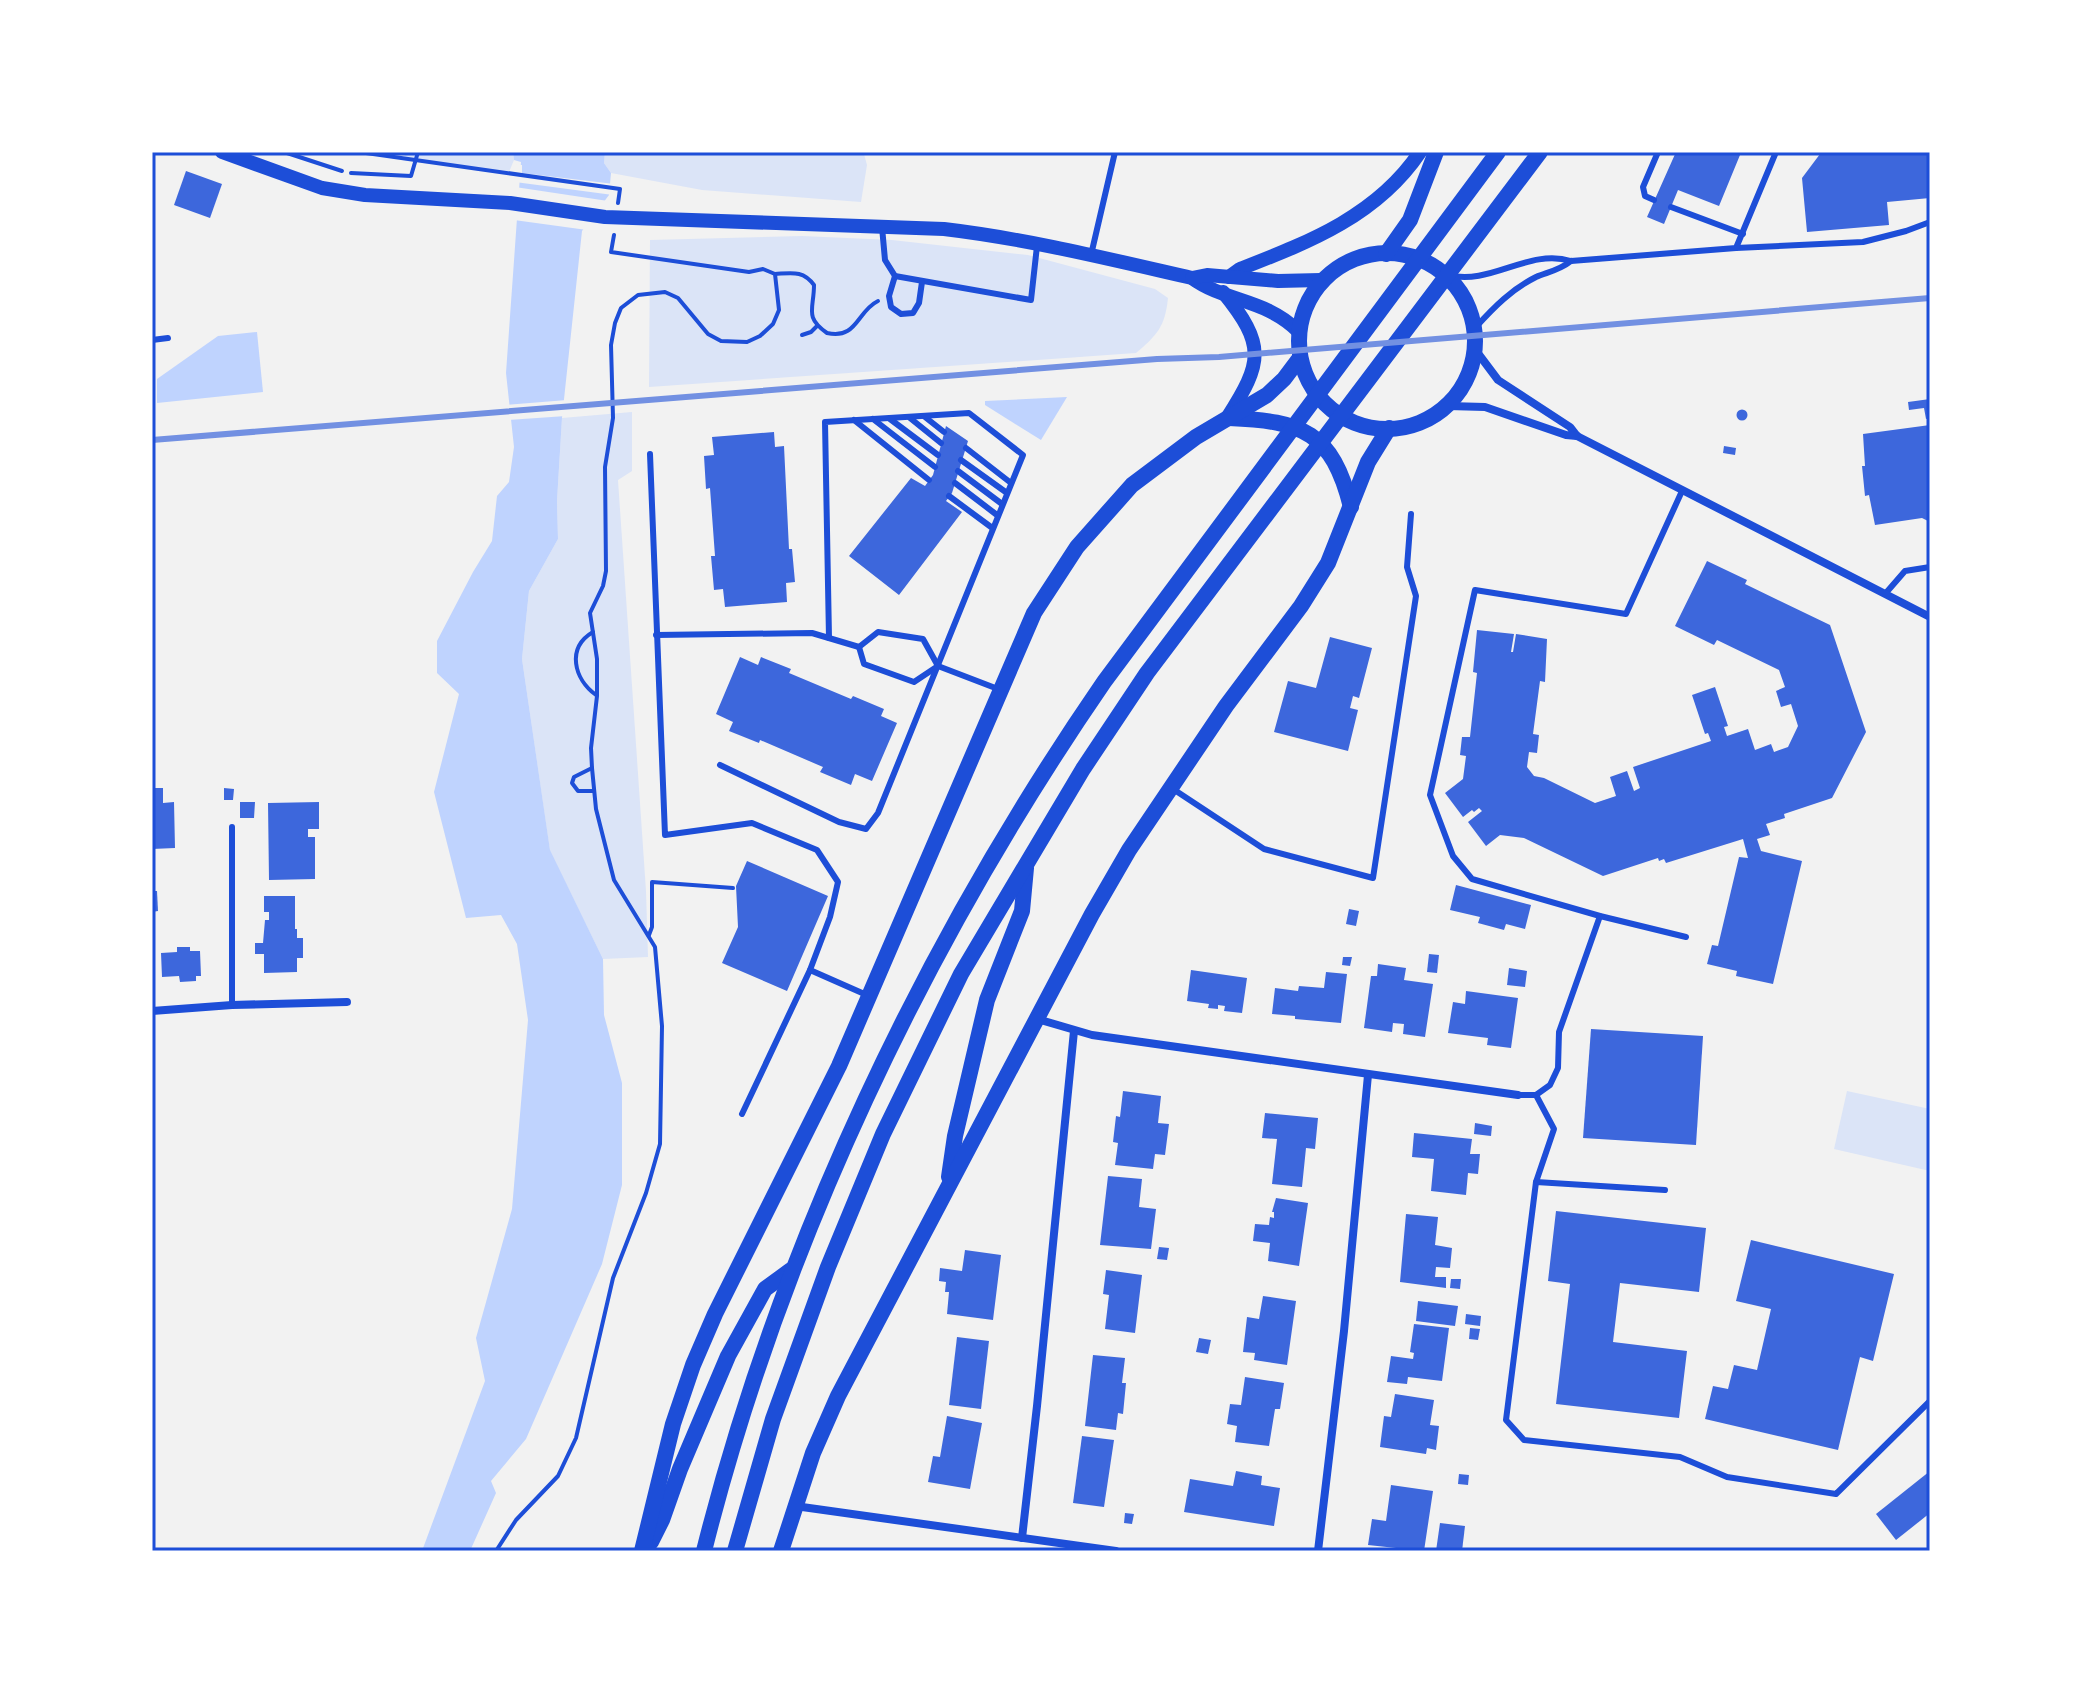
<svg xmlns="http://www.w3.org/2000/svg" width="2082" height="1703" viewBox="0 0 2082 1703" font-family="Inter,sans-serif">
	<rect width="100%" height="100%" fill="#f2f2f2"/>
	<!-- green -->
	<g fill="#dbe4f7">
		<polygon points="406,152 513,152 514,160 509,172 403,160"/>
		<polygon points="605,152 858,152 864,154 867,165 861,202 702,190 611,173 604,163"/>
		<path d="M802,236l90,4 136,15 127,34 13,9c-3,29 -11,37 -32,55l-487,34 1,-147z"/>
		<polygon points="632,412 632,471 618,480 646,891 648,957 603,959 550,851 522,659 529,591 558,539 557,501 562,418"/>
		<polygon points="1847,1091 1930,1109 1930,1171 1834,1149"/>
	</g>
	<!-- water -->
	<g fill="#bfd3fe">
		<polygon points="513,152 605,152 604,163 611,173 609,195 582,231 562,418 557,501 558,539 529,591 522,659 550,850 603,959 604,1015 622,1083 622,1185 602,1264 526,1439 491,1481 496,1493 470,1551 422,1551 485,1381 476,1338 512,1209 528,1020 517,944 501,915 466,918 434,792 459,694 437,673 437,641 473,572 492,541 497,496 509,482 514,447 506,373 521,162 514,160"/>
		<polygon points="257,332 263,392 157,403 157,379 218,336"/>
		<polygon points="1067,397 1041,440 985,405 985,401"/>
	</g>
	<!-- pier -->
	<g fill="#f2f2f2">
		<polygon points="513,164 522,165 522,173 614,184 613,195 515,182 517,164"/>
		<polygon points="515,187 608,201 587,230 514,220"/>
		<polygon points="567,400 566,416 507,420 505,405"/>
	</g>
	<!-- building -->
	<g fill="#3d67dc">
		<polygon points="1676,152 1732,152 1740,155 1719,206 1678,190 1664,224 1647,217"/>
		<polygon points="1843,152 1930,152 1930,198 1887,202 1889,225 1807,232 1802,178 1820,154"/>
		<polygon points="186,171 222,184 210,218 174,205"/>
		<polygon points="1930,399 1930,418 1926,419 1924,408 1909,410 1908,402"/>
		<circle cx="1742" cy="415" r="5.5"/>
		<polygon points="1930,425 1930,522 1922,518 1875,525 1869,495 1865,496 1862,466 1865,466 1863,434"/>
		<polygon points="946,426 968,441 952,493 946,501 962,512 899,595 849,556 911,478 925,486 933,475"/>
		<polygon points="774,432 775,447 784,446 789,549 792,549 795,582 786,583 787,602 725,607 723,589 714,590 711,556 715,556 710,488 706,489 704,456 714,455 712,437"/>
		<polygon points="1724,446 1736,448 1735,455 1723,453"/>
		<polygon points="1707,561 1747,580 1745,584 1830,625 1866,732 1832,798 1784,814 1785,818 1766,824 1770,835 1757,839 1761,851 1802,861 1773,984 1736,976 1737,971 1707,964 1712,945 1718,946 1739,857 1748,858 1743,839 1666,863 1664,859 1659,861 1658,858 1603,876 1524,838 1500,835 1486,846 1468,822 1482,811 1479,808 1474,812 1472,810 1463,817 1445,793 1463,779 1466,756 1460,755 1462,737 1470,737 1477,673 1473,672 1477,630 1514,634 1511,652 1513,652 1516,634 1547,639 1545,682 1540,681 1533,734 1539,735 1537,753 1529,752 1527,767 1534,776 1544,778 1595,803 1616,796 1610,777 1627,771 1634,791 1640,788 1633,767 1711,741 1708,733 1705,734 1692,695 1715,687 1728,726 1724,727 1727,736 1748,729 1755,750 1771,744 1774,752 1788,747 1798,726 1791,704 1781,707 1776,691 1785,687 1779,670 1717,640 1714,645 1675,626"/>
		<polygon points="1330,637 1372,648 1359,698 1353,696 1350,708 1358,710 1348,751 1274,732 1288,681 1316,688"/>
		<polygon points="740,657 758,665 761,657 791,669 789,673 851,699 853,696 884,709 881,716 897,723 872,781 855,774 851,785 820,772 823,767 760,740 759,743 729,731 733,722 716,714"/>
		<polygon points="152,788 163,788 163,803 174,802 175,848 152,849"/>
		<polygon points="224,788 234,789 233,800 224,800"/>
		<polygon points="240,802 255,802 254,818 240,818"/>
		<polygon points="319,802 319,829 308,829 308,837 315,837 315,879 269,880 268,803"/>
		<polygon points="747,861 828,896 787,991 722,963 738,927 736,886"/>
		<polygon points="1456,885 1531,905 1525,929 1506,924 1504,930 1478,923 1480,917 1450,910"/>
		<polygon points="152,891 157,891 158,911 152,912"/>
		<polygon points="264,896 295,896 295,929 297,929 297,938 303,938 303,958 297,958 297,972 264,973 264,954 255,954 255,943 263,943 265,920 269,920 269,912 264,912"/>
		<polygon points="1349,909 1359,911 1356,926 1346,924"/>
		<polygon points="177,947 190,947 190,951 200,951 201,976 196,976 196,981 180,982 179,976 162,977 161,953 177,952"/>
		<polygon points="1429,954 1439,955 1437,973 1427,972"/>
		<polygon points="1343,957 1352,957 1350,966 1342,965"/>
		<polygon points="1378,964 1406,968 1404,980 1433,984 1425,1037 1403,1034 1404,1024 1393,1023 1392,1032 1364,1028 1371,976 1377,976"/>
		<polygon points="1509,968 1527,971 1525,987 1507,985"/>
		<polygon points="1191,970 1247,978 1242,1013 1224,1011 1225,1006 1218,1005 1218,1009 1208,1008 1209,1004 1187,1001"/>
		<polygon points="1326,972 1347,974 1341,1023 1295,1019 1295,1016 1272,1014 1275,988 1298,991 1299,986 1324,988"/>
		<polygon points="1466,991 1518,998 1511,1048 1487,1045 1488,1038 1448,1033 1453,1002 1465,1004"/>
		<polygon points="1591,1029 1703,1036 1696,1145 1583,1138"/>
		<polygon points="1123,1091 1161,1096 1158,1123 1169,1124 1165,1155 1155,1154 1153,1169 1115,1165 1118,1143 1113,1142 1116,1116 1120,1117"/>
		<polygon points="1265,1113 1318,1118 1315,1149 1306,1148 1302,1187 1272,1184 1277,1139 1262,1138"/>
		<polygon points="1475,1123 1492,1126 1491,1136 1474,1134"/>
		<polygon points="1414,1133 1472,1139 1470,1154 1480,1154 1478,1174 1468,1173 1466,1195 1431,1191 1434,1159 1412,1157"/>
		<polygon points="1108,1176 1142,1179 1139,1207 1156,1209 1151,1249 1100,1245"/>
		<polygon points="1276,1198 1308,1203 1299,1266 1268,1261 1270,1243 1253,1241 1255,1224 1269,1225 1270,1217 1274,1218 1274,1212 1272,1212"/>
		<polygon points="1556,1211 1706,1228 1699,1292 1620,1283 1613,1342 1687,1351 1679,1418 1556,1404 1570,1284 1548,1281"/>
		<polygon points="1406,1214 1438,1217 1435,1245 1452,1248 1450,1268 1436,1267 1435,1277 1446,1277 1446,1288 1400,1282"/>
		<polygon points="1751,1240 1894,1274 1873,1361 1860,1357 1838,1450 1705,1419 1713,1386 1728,1389 1734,1365 1757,1370 1771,1309 1736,1301"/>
		<polygon points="1159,1247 1169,1248 1167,1260 1157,1259"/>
		<polygon points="965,1250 1001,1255 993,1320 947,1314 949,1292 945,1292 946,1282 939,1281 940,1268 962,1271"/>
		<polygon points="1106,1270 1142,1275 1135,1333 1105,1329 1109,1295 1103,1294"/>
		<polygon points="1451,1279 1461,1279 1460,1289 1450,1288"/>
		<polygon points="1263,1296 1296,1301 1287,1365 1254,1360 1255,1353 1243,1352 1247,1317 1259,1319"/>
		<polygon points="1418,1301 1458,1306 1455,1326 1416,1321"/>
		<polygon points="1466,1314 1481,1316 1480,1326 1465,1324"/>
		<polygon points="1414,1324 1449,1328 1442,1381 1408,1377 1407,1384 1387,1382 1391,1356 1413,1359 1414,1353 1410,1352"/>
		<polygon points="1470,1328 1480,1329 1478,1340 1469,1339"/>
		<polygon points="957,1337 989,1341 981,1409 949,1405"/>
		<polygon points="1199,1338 1211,1340 1208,1354 1196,1352"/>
		<polygon points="1093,1355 1125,1358 1122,1383 1126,1383 1123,1414 1118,1413 1116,1430 1085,1426"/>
		<polygon points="1245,1377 1284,1383 1280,1409 1275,1409 1269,1446 1235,1442 1237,1426 1227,1424 1230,1404 1241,1405"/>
		<polygon points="1395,1394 1434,1400 1430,1425 1439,1426 1436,1450 1427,1448 1426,1454 1380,1447 1384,1416 1391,1417"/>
		<polygon points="947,1416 982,1423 970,1489 928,1482 933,1456 940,1457"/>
		<polygon points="1082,1436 1114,1440 1104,1507 1073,1503"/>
		<polygon points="1236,1471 1262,1476 1261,1485 1280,1488 1274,1526 1184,1512 1190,1479 1233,1486"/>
		<polygon points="1930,1471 1930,1513 1896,1540 1876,1514"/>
		<polygon points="1459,1474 1469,1475 1468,1485 1458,1484"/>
		<polygon points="1391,1485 1433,1491 1424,1551 1368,1545 1372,1519 1386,1521"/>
		<polygon points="1125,1513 1134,1514 1132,1524 1124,1523"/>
		<polygon points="1440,1523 1465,1526 1462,1551 1436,1551"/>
	</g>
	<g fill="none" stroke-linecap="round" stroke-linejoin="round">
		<!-- path -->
		<g stroke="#1d4ed8" stroke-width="4">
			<polyline points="284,152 342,171"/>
			<polyline points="359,152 620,189 618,203"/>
			<polyline points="351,173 411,176 418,152"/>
			<path d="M775,274c17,-1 28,-4 39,11 0,24 -10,32 13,48 30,7 30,-22 51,-32"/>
			<polyline points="802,335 811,332 817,326"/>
			<path d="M593,632c-27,16 -19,47 3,63"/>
			<polyline points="592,768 574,777 572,783 578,791 594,791"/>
			<polyline points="649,935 652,927 652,882 733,888"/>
			<polyline points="496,1551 516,1520 558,1476 576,1438 613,1278 646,1193 660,1144 662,1026 655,947 614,880 596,809 592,768 591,748 597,696 597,659 590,613 603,586 606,571 605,467 613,418 611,345 615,323 621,308 638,295 665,292 678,298 708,334 721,341 747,342 760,336 773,324 779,310 775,274 763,269 749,272 611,252 614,235"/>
		</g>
		<!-- service -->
		<g stroke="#1d4ed8" stroke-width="6">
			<polyline points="1654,200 1645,196 1643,187 1658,152"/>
			<polyline points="1671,207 1743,234"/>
			<polyline points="882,227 885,260 895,276 1031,300 1037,246"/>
			<polyline points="1736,248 1863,242 1906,231 1930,222"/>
			<polyline points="1091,255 1115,152"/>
			<path d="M1448,275c43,11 80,-27 123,-14l165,-13 40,-96"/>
			<polyline points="895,276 889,296 891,307 901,314 913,313 919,303 922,282"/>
			<path d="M1476,327c18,-20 36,-38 60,-50 12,-5 24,-7 35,-16"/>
			<polyline points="152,340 168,338"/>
			<polyline points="925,417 944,432"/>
			<polyline points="910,418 941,443"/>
			<polyline points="873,419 935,467"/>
			<polyline points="890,419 938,455"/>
			<polyline points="854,420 929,480"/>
			<polyline points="966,448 1011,483"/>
			<polyline points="650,454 665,835 752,823 817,850 838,882 830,917 810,970"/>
			<polyline points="961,460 1007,493"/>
			<polyline points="958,471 1002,504"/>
			<polyline points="955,483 997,515"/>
			<polyline points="1682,491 1626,614 1475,590 1430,795 1453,856 1472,879 1600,916 1686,937"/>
			<polyline points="949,496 991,527"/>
			<polyline points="1885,594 1905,571 1930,567"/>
			<polyline points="656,635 812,633 859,647"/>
			<polyline points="859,647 878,632 923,639 938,666 998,689"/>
			<polyline points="859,647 864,664 914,682 938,666"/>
			<polyline points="720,765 839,822 866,829 878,813 1023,455 969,413 825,422 829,638"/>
			<polyline points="1173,789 1264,849 1373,878 1416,596 1407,567 1411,514"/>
			<polyline points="232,827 232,1005"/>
			<polyline points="1518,1095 1536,1095 1550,1085 1558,1068 1559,1032 1600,916"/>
			<polyline points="742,1114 810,970 869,996"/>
			<polyline points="1536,1182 1554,1129 1536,1095"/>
			<polyline points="1665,1190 1536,1182 1506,1420 1524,1440 1680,1457 1727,1477 1836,1494 1930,1401"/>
		</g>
		<!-- minor -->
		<g stroke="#1d4ed8" stroke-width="8">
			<polyline points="1477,352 1498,380 1570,427 1577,436 1930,617"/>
			<polyline points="1448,406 1485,407 1566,435 1577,436"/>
			<polyline points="152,1011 232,1005 347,1002"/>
			<polyline points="1037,1019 1092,1035 1518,1095"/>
			<polyline points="795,1506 1116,1551"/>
			<polyline points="1022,1538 1037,1406 1074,1031"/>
			<polyline points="1318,1551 1344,1331 1368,1075"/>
		</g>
		<!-- tertiary -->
		<g stroke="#1d4ed8" stroke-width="14">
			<path d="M222,152l100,36 43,7 145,8 95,14 339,12c84,10 165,30 248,49 33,24 74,21 106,53"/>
			<path d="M1229,277l11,-8c69,-27 137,-53 180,-117"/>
			<polyline points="1192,278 1207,275 1278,281 1321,280"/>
			<path d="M1223,292c43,53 40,70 4,126"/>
		</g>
		<!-- secondary -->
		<g stroke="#1d4ed8" stroke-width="16">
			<circle cx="1387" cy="341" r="88"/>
			<polyline points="1386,254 1410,220 1436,152"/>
			<path d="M1229,418c74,3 103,14 122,89"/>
			<polyline points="949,1177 955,1136 987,1000 1022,911 1026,868"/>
			<polyline points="651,1542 662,1520 680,1469 728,1356 765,1289 791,1270"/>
			<polyline points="642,1551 673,1424 693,1365 715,1314 839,1066 1034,613 1077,547 1132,485 1196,437 1267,395 1284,379 1299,359"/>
			<path d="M704,1551c77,-307 221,-609 400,-869l394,-530"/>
			<polyline points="735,1551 773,1419 828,1267 883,1134 961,974 1083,769 1147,673 1540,152"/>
			<polyline points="781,1551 813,1453 838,1396 1092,914 1129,850 1226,706 1301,606 1328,563 1368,462 1389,428"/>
		</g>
		<!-- rail -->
		<polyline stroke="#7290e2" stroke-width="6" points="152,440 1157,359 1219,357 1930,298"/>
	</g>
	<!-- border -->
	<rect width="2082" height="1703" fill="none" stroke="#ffffff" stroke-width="308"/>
	<rect x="154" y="154" width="1774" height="1395" fill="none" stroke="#1d4ed8" stroke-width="3"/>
</svg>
